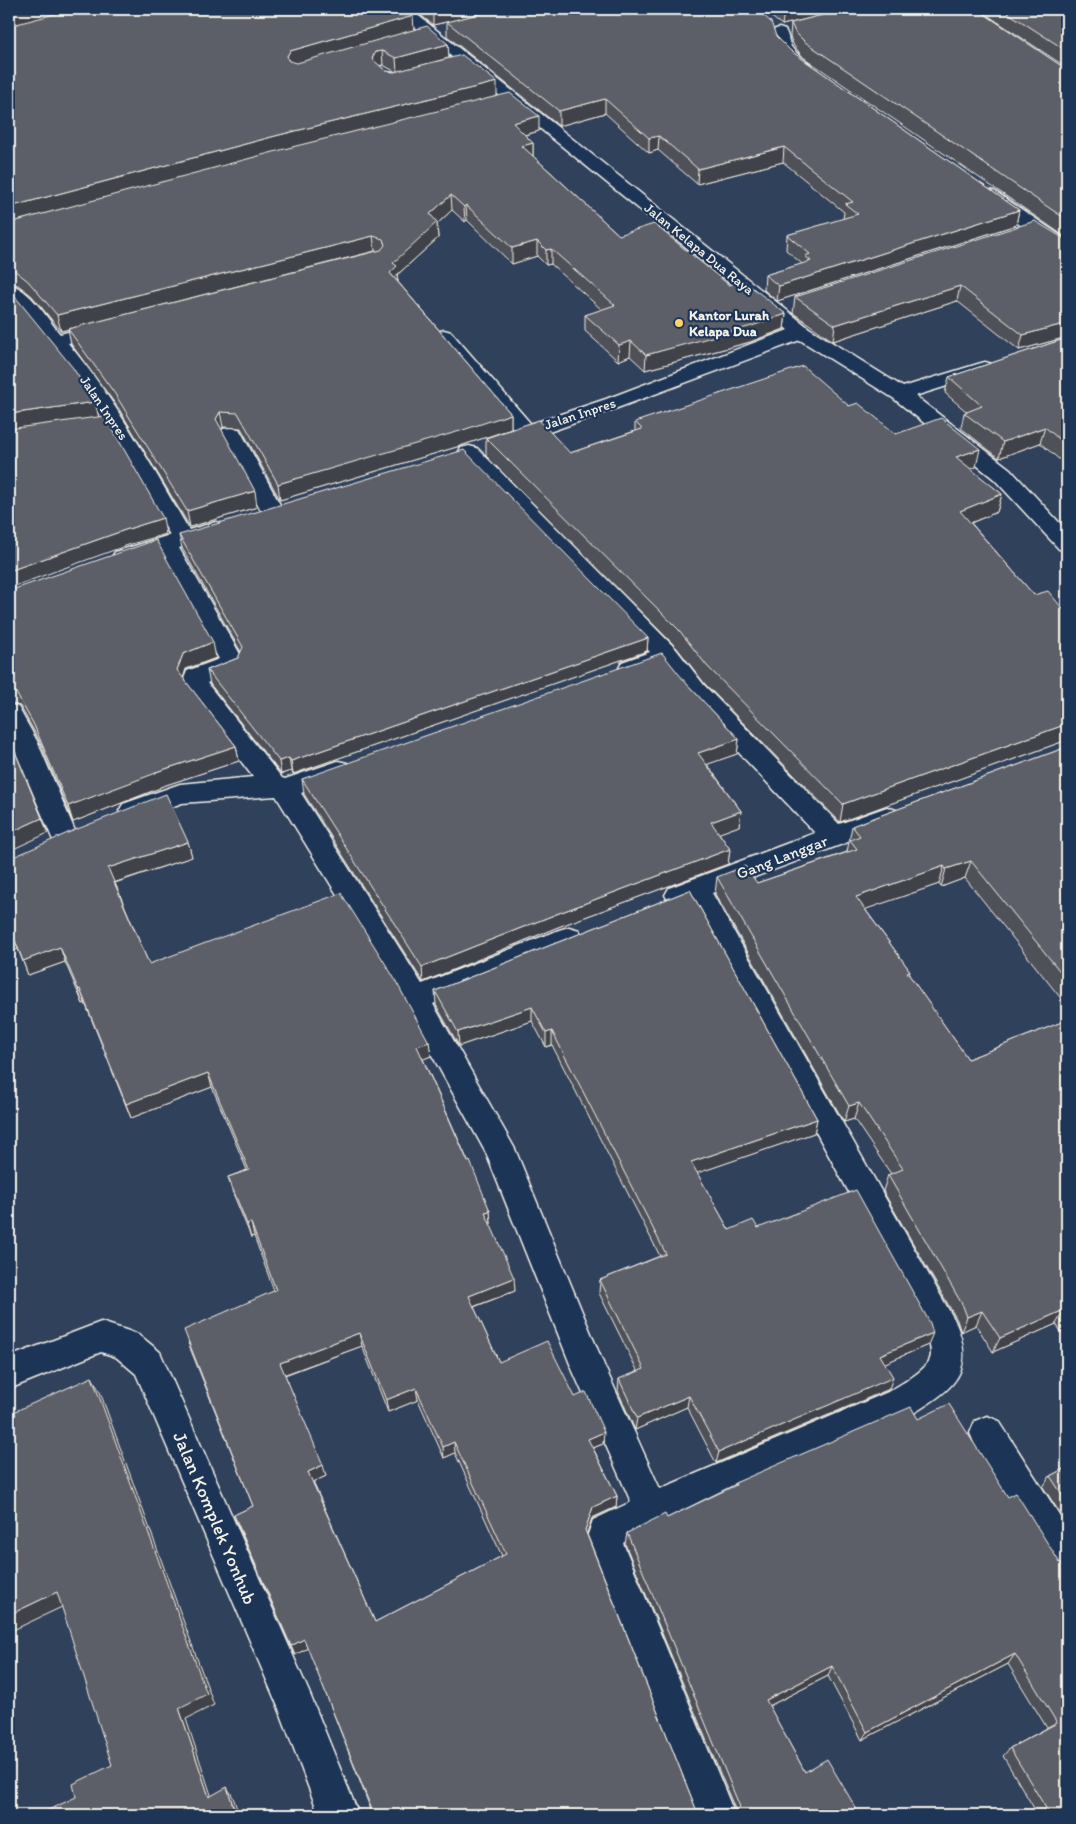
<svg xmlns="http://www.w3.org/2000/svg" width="1076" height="1824" viewBox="0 0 1076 1824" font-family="Itim,sans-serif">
	<rect width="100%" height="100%" fill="#30415c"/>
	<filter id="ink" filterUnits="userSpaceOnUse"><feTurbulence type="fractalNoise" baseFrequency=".02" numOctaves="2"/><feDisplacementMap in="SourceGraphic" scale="10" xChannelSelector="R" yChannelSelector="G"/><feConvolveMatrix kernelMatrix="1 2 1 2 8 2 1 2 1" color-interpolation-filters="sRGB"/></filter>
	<g filter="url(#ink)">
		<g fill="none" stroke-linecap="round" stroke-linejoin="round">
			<defs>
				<g id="minor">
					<polygon points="393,9 410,9 809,328 903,387 978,364 985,362 992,364 995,368 992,372 915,396 1010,469 1067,531 1067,551 1059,549 994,479 893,398 800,340 620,407 518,443 510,444 502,443 499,438 502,433 514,430 437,340 434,336 437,332 444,330 451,332 531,424 606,399 788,330"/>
					<path d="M779,28l6,2c4,5 3,13 7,18 6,8 16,12 21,20l-2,4h-12c-14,-10 -25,-22 -28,-39l2,-3z"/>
					<polygon points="988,190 994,191 1067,240 1067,254 1060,252 982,199 979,195 982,191"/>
					<path d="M9,284c21,5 37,33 51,50l46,-12 7,2 3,4 -3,4 -45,11c48,58 83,122 121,187l27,-8 8,2 3,5 -3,5 -45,14 65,113 -4,9 -33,13 75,95 3,1 53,-18 9,2 4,7 -4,7 -46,16 121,191 137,-54 10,-3 10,3 4,8 -4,8 -106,40 -40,18 82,145 89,216 56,124 228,-97c11,-7 37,-20 42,-33 3,-7 -1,-16 -3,-24l-237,-433 -11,4 -10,-4 -4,-7 4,-7 146,-55 -129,-136 -24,-31 -31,10 -9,-2 -3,-6 3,-6 28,-10 -189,-194 -3,-5 3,-5 8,-2 8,2 199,201 28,36 135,139 48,-17 9,3 4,7 -4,7 -184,69 243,428c22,51 -2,68 -43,93l-248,108 -41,21 112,272h-40l-109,-275 7,-20 38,-18 -59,-133 -86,-216 -90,-163 -120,-194 -94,7 -50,18 -9,-3 -4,-7 4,-7 57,-20 73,-7 -71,-93 5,-13 32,-12 -59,-106 -37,11 -8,-2 -3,-5 3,-5 55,-17 -65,-112 -27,-41 -60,-74 -9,-8z"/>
					<polygon points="231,428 239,429 242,434 284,512 281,517 273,519 265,517 262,512 220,434 223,429"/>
					<polygon points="9,704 18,707 37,741 78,838 74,845 65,848 56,845 52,838 9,736"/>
					<polygon points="101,1322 138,1334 160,1352 309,1692 359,1815 319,1815 279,1709 136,1374 116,1357 101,1352 9,1389 9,1357"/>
					<polygon points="987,1416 999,1421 1067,1527 1067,1577 1054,1572 975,1445 970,1433 975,1421"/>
				</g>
			</defs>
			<!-- minor casing -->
			<use href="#minor" stroke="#f4f1e8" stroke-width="3"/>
			<!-- minor -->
			<use href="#minor" fill="#1d3557" fill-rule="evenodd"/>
		</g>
		<!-- wall -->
		<g fill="#505159" stroke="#f4f1e8" fill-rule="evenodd">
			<path d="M9,9l405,20 34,15 1,14 90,73 -14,4 8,8v13l86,79 110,50 57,29 -2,15 -34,13 -105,28 -15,-14 -12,5 -33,-30v-16l17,-5 -51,-46 -5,1 -9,-9 -25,8 -45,-44 -2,2 -13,-12 -15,14 1,14 -41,37 1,7 113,132v15l-51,17 -180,54 -39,-72 -18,-1 -2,3 36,77 -67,20 -71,-118 -48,-65 -3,-15 -7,2 -29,-35 -14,-11 -9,-2zM383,65l13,7h-2l-8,-1 -6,-5z"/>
			<polygon points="413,9 756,9 776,36 791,51 1019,210 1016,225 777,301 764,290 765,275 802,264 786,250 787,235 843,219 844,212 783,162 697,184 658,150 649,153 605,113 559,126 447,36 447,22 433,25"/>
			<polygon points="761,9 977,9 1063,67 1066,67 978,9 1067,9 1067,238 803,57 794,46 790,37 791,23 807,19 782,25"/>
			<polygon points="1063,238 1067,240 1067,337 1019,350 957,301 833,341 793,313 795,297"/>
			<polygon points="1067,338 1067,466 1040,443 999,458 961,428 964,413 967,412 945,393 949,377"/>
			<polygon points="849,406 896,434 976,467 970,469 1002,494 997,512 971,523 1034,595 1067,614 1067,740 840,822 705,684 677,648 486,456 486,438 570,453 635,431 635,422"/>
			<polygon points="179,535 648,638 647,651 293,774 291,771 281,774 210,684 207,670 238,658 241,652 182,548"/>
			<polygon points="9,591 216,658 186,669 183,678 236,746 239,761 160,787 160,788 73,822 39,740 20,706 9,703"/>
			<polygon points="686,683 739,739 737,754 707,764 741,811 739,826 719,833 730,849 728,864 558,927 423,982 304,794 302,779"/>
			<polygon points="1067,747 1067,1006 965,878 941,887 939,884 865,909 910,971 909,975 968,1059 1067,1020 1067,1341 1056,1324 993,1352 976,1325 961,1332 957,1320 883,1191 888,1175 891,1174 854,1119 844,1122 715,894 717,877 757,883 847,852 852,826"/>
			<path d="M188,842l4,15 -77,26 34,81 280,78 2,14 -8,3 67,152 1,13h-1l25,67 -41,16 25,55 76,35 28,47 -10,4 24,48 -1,11 -24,11 -5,16 109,275h39l-110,-265 2,-11 40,-15 67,-33 1,-2 183,-64 90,78 52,66 7,2v250h-29l-35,-59 7,-8 37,-20 -39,-64 -146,76 -34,-64 -59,30 36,66 55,43h-487l-65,-167 -13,7 -57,-129 -4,-11 19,-9 -65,-163 86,-52 -20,-55 -3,1 -19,-46 -4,-14 19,-7 -35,-83 -81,31 -46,-115 -2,1 -18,-42 -37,13 -10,-26 -9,-90zM362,1346l26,66 30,-12 26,58 11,-5 47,103 -127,66 -62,-140 13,-6 -41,-101z"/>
			<polygon points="690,890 817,1119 814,1133 697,1173 729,1230 758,1228 928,1345 885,1363 889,1389 887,1390 716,1463 687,1407 635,1430 618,1391 619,1379 638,1372 599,1293 600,1280 660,1256 552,1045 546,1047 532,1021 459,1046 436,1005 435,991"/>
			<polygon points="1067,1467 1067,1524 1043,1487 1050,1476"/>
		</g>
		<!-- shaded-wall -->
		<g fill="#414248" stroke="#f4f1e8">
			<polygon points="22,9 81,9 9,27 9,12"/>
			<polygon points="441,9 502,9 433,25 433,11"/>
			<polygon points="792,9 848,9 782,25 784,11"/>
			<polygon points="413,16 414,30 288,70 287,56 290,51"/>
			<polygon points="448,44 449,58 397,72 396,58"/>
			<polygon points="382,51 383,65 376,66 372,59 375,52"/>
			<polygon points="497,82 497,97 9,223 9,207 279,135"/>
			<polygon points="605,99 605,113 559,126 559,111"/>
			<polygon points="539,116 539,131 513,138 513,123"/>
			<polygon points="659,136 658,150 649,153 649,138"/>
			<polygon points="533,143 533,157 522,146"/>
			<polygon points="784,147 783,162 697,184 698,169"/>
			<polygon points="451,195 452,210 437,224 438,238 397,275 398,282 390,273 393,263 430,214"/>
			<polygon points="466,205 467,220 465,222 464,207"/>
			<polygon points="1019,210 1016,225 777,301 779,286"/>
			<polygon points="373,236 375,251 61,331 57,315"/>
			<polygon points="537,241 537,256 512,264 512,248"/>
			<polygon points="551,249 551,264 546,265 546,250"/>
			<polygon points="960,286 957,301 833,341 835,325"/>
			<polygon points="786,314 784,329 750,342 645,370 646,355"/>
			<polygon points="1067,323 1067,337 1019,350 1023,335"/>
			<polygon points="631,341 630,356 618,361 619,345"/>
			<polygon points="95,402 99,418 9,430 9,414"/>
			<polygon points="220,412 223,427 218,435 216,419"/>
			<polygon points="511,414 511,429 460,446 280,500 278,484"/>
			<polygon points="1045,427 1040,443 999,458 1003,442"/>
			<polygon points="980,449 976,467 952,475 956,457"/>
			<polygon points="255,491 257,507 190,527 187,511"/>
			<polygon points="1002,494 997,512 956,529 960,511"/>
			<polygon points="163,518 166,534 128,545 9,588 9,571 125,530"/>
			<polygon points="648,638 647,651 293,774 291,761"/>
			<polygon points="213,642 216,658 186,669 181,685 177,670 183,654"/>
			<polygon points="1067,724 1067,740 840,822 843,804"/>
			<polygon points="739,739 737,754 697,768 698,753"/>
			<polygon points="236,746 239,761 160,787 160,788 73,822 68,806 156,772"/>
			<polygon points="289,758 291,771 281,774 279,761"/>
			<polygon points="741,811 739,826 709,837 711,822"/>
			<polygon points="42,818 48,833 9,851 9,833"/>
			<polygon points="188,842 192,857 113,883 108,868"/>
			<polygon points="730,849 728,864 558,927 423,982 422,967 559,913"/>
			<polygon points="971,861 965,878 941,887 946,869"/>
			<polygon points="944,866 939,884 852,914 856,897"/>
			<polygon points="13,935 18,949 9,953 9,936"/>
			<polygon points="60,947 65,962 28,975 23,961"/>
			<polygon points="78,989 80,989 85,1003 83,1004"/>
			<polygon points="532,1007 532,1021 459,1046 458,1032"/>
			<polygon points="552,1031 552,1045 546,1047 546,1033"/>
			<polygon points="429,1042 431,1056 419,1061 417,1046"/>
			<polygon points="208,1073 212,1087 131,1118 126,1104"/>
			<polygon points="859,1103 854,1119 844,1122 849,1106"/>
			<polygon points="817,1119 814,1133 689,1176 691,1162"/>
			<polygon points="490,1211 491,1224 485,1226 485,1212"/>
			<polygon points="251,1223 254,1236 251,1237 247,1224"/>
			<polygon points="514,1278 515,1291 470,1308 469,1296"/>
			<polygon points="1064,1310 1056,1324 993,1352 1000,1338"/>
			<polygon points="982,1311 976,1325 961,1332 967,1317"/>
			<polygon points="359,1333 362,1346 283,1375 280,1363"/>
			<polygon points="933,1333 928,1345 876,1367 880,1355"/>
			<polygon points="92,1377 100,1392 214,1705 186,1719 215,1807 209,1797 179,1708"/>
			<polygon points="893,1377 889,1389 887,1390 716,1463 719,1452"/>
			<polygon points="416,1388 418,1400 388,1412 386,1400"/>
			<polygon points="689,1396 687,1407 635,1430 637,1418"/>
			<polygon points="604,1432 603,1444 587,1450 588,1439"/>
			<polygon points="454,1442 455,1453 444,1458 443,1447"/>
			<polygon points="323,1465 326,1476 311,1483 308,1472"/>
			<polygon points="617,1496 616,1507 592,1518 584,1541 585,1530 593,1507"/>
			<polygon points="57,1592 66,1605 9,1632 9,1615"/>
			<polygon points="304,1639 308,1648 295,1655 291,1646"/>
			<polygon points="1015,1654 1008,1664 862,1740 867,1732"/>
			<polygon points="832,1666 828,1676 763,1709 766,1700"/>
			<polygon points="227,1787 233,1797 239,1815 236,1815"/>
		</g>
		<!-- building -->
		<g fill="#5d5e67" stroke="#f4f1e8" fill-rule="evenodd">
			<polygon points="9,9 22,9 9,12"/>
			<polygon points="74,9 405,9 413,16 290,51 287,56 289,61 297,63 427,26 448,44 396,58 382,51 375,52 372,59 386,71 394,72 462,55 497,82 279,135 9,207 9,26"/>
			<polygon points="430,9 441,9 433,11"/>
			<polygon points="498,9 756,9 771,22 776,36 791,51 1019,210 779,286 765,275 811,261 805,256 810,254 787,235 858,214 845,204 853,202 784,147 698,169 659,136 649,138 605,99 559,111 447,22"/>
			<polygon points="781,9 792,9 784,11"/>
			<polygon points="846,9 977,9 1063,67 1067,67 1067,220 805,42 795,32 791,23"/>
			<polygon points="1002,9 1067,9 1067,51"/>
			<polygon points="510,93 539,116 513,123 533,143 522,146 619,235 654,224 729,285 744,281 786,314 752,326 646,355 631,341 619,345 585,315 615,305 551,249 546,250 537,241 512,248 466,205 464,207 451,195 430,214 437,222 393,263 397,266 390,273 511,414 460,431 278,484 238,413 220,412 216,419 255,491 187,511 115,394 68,329 381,250 385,245 383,239 373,236 57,315 28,281 14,270 9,269 9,223 292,147"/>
			<polygon points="1035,221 1063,238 1067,240 1067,323 1023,335 960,286 835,325 795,297"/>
			<polygon points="9,291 13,294 73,368 95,402 9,414"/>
			<polygon points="1067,338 1067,446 1045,427 1003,442 964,413 982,406 949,377"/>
			<polygon points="803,366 849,406 858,403 896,434 941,418 980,449 956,457 1002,494 960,511 1034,595 1048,591 1067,614 1067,724 843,804 707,666 679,630 486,438 539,420 570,453 642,429 635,422"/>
			<polygon points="105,416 163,518 125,530 9,571 9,429"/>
			<polygon points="464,450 648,638 291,761 289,758 279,761 207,670 238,658 243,647 179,535"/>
			<polygon points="156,540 213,642 183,654 177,670 236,746 156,772 156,773 68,806 34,725 15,691 9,689 9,591"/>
			<polygon points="662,653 686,683 739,739 698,753 741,811 711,822 730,849 559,913 422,967 302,779"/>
			<polygon points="9,737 42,818 9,833"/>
			<polygon points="1067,747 1067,980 971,861 946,869 944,866 856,897 910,971 907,972 968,1059 1067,1020 1067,1315 1064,1310 1000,1338 982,1311 967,1317 963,1306 888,1175 903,1169 859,1103 849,1106 717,877 745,866 757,883 857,849 850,840 860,836 852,826"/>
			<path d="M166,794l22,48 -80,26 41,96 192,-71 52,83 36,66 -12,4 51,116 2,-1 20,50 -5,1 29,66 -45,18 30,66 48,-21 28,56 11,-5 18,40 -16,7 29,57 -24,11 -8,23 111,279h42l2,-2 -113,-274 38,-19 2,4 69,-33 -1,-2 176,-76 7,12 31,-15 59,93 8,-4 44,70 7,2v247l-5,3h-12l-40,-67 47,-25 -42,-69 -148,78 -35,-66 -66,34 39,72 22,-13 33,56h-486l-70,-176 -13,7 -57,-131 19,-9 -69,-176 92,-40 -25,-67 -4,1 -19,-47 21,-7 -41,-97 -82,31 -46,-115h-2l-18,-42 -37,14 -10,-26 -4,1v-77l61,-27zM359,1333l27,67 30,-12 27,59 11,-5 52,112 -131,68 -67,-150 15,-7 -43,-102z"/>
			<polygon points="690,890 817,1119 691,1162 729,1230 753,1220 758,1228 856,1190 930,1323 933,1333 880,1355 893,1377 892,1378 719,1452 689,1396 637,1418 619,1379 644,1369 600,1280 666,1254 552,1031 546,1033 532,1007 458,1032 435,991"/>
			<polygon points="92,1377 207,1694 179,1708 209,1797 227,1787 236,1815 38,1815 76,1797 73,1784 112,1765 57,1592 9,1615 9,1414"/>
			<polygon points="1067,1467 1067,1502 1050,1476"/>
		</g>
	</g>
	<!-- markers -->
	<circle fill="#ffd166" stroke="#1d3557" stroke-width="2" cx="679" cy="323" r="5"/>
	<g text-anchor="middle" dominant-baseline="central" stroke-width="4.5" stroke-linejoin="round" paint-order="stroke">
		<!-- far-street labels -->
		<g font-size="14" fill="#f4f1e8" stroke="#1d3557">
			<text transform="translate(699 249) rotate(39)">Jalan Kelapa Dua Raya</text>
			<text transform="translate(104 408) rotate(56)">Jalan Inpres</text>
			<text transform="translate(580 414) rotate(-18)">Jalan Inpres</text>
		</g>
		<!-- far-poi labels -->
		<g font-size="14" font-weight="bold" fill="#f4f1e8" stroke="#1d3557" text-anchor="start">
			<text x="689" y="315">Kantor Lurah<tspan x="689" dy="16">Kelapa Dua</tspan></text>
		</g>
		<!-- street labels -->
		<g font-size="16" fill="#f4f1e8" stroke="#1d3557">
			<text transform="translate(782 857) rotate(-21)">Gang Langgar</text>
		</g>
		<!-- near-street labels -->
		<g font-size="19" fill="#f4f1e8" stroke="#1d3557">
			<text transform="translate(215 1518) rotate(67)">Jalan Komplek Yonhub</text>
		</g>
	</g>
	<!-- margin -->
	<rect width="1076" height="1824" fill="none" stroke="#1d3557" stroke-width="30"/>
	<rect x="15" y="15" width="1046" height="1794" fill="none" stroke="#f4f1e8" stroke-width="2" filter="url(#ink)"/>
</svg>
